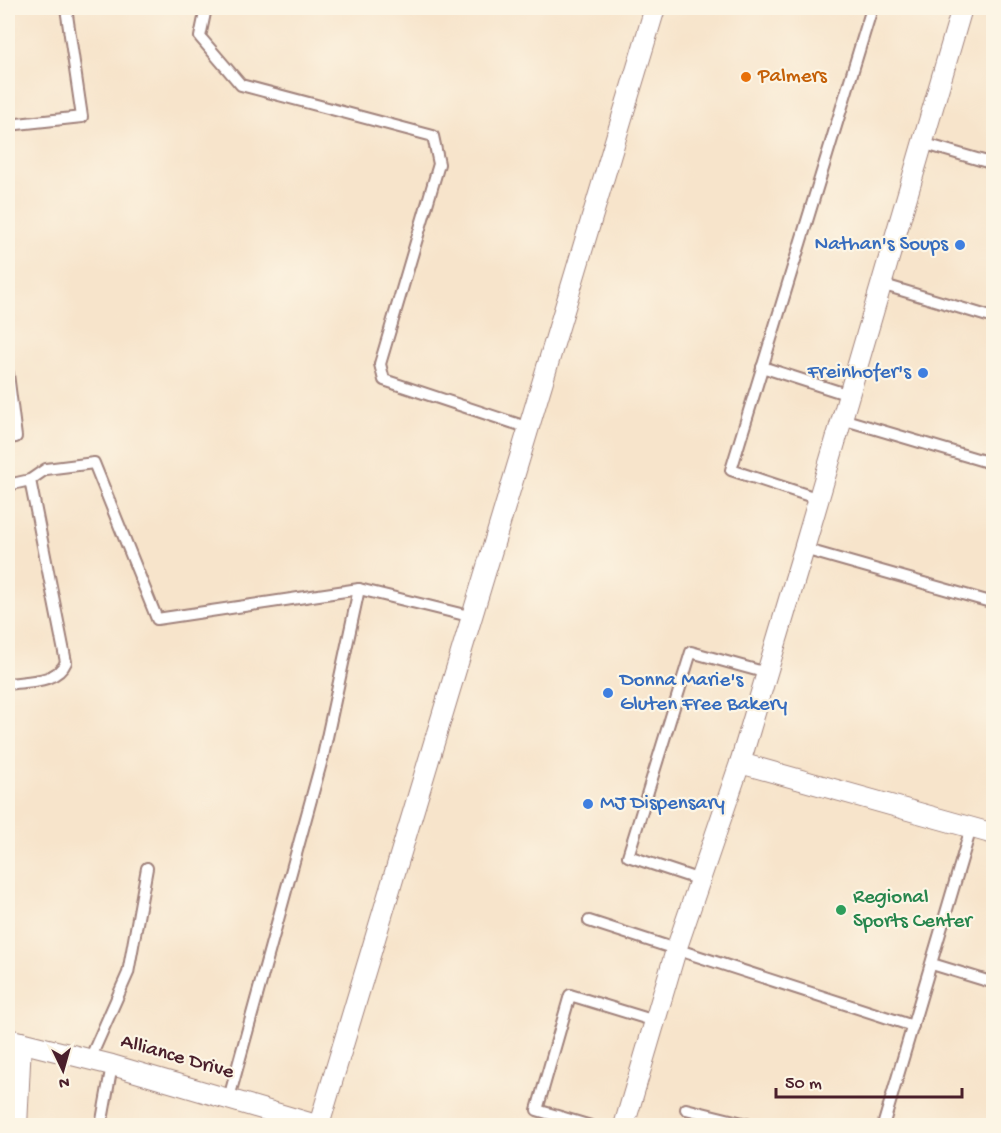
<svg xmlns="http://www.w3.org/2000/svg" width="1001" height="1133" viewBox="0 0 1001 1133" font-family="'Gochi Hand',sans-serif">
	<rect width="100%" height="100%" fill="#fcf5e5"/>
	<filter id="ink" filterUnits="userSpaceOnUse"><feTurbulence type="fractalNoise" baseFrequency=".0167" numOctaves="2"/><feDisplacementMap in="SourceGraphic" scale="12" xChannelSelector="R" yChannelSelector="G"/><feConvolveMatrix kernelMatrix="1 2 1 2 8 2 1 2 1" color-interpolation-filters="sRGB"/></filter>
	<filter id="wash" filterUnits="userSpaceOnUse"><feTurbulence type="fractalNoise" baseFrequency=".008" numOctaves="4" result="noise"/><feDisplacementMap in="SourceGraphic" scale="24" xChannelSelector="R" yChannelSelector="G"/><feGaussianBlur stdDeviation="1.35" result="paint"/><feColorMatrix in="noise" values="0 0 0 0 0 0 0 0 0 0 0 0 0 0 0 0 0 1.4 0 .05"/><feComposite in="paint" operator="in"/></filter>
	<g filter="url(#wash)">
		<rect width="100%" height="100%" fill="#f7e4cb"/>
	</g>
	<g filter="url(#ink)">
		<g fill="none" stroke-linecap="round" stroke-linejoin="round">
			<defs>
				<g id="lane">
					<polyline points="206,8 200,37 241,85 433,136 439,164 380,364 384,380 529,428"/>
					<polyline points="8,125 82,117 66,8"/>
					<polyline points="922,143 994,164"/>
					<polyline points="881,284 994,318"/>
					<polyline points="762,367 849,395"/>
					<polyline points="8,374 16,437 8,438"/>
					<polyline points="842,419 994,464"/>
					<polyline points="8,485 30,480 46,469 94,463 157,619 359,589 323,756 229,1098"/>
					<polyline points="819,499 731,470 872,8"/>
					<polyline points="804,549 994,603"/>
					<polyline points="359,589 473,617"/>
					<path d="M8,684c20,-3 49,-1 58,-22l-36,-182"/>
					<polyline points="700,880 628,856 691,652 767,673"/>
					<polyline points="589,921 913,1026"/>
					<polyline points="932,964 994,983"/>
					<polyline points="90,1059 128,973 147,868"/>
					<polyline points="686,1109 755,1126"/>
					<polyline points="101,1126 112,1065"/>
					<polyline points="591,1126 537,1110 570,995 655,1021"/>
					<polyline points="883,1126 971,828"/>
				</g>
				<g id="street">
					<polyline points="740,763 994,834"/>
					<polyline points="8,1039 112,1065 320,1126"/>
					<polyline points="319,1125 655,8"/>
					<polyline points="17,1126 21,1042"/>
					<polyline points="624,1126 676,950 740,763 804,549 962,8"/>
				</g>
			</defs>
			<!-- lane casing -->
			<use href="#lane" stroke="#a0827b" stroke-width="14"/>
			<!-- street casing -->
			<use href="#street" stroke="#a0827b" stroke-width="22"/>
			<!-- lane -->
			<use href="#lane" stroke="#fff" stroke-width="10"/>
			<!-- street -->
			<use href="#street" stroke="#fff" stroke-width="20"/>
		</g>
	</g>
	<!-- markers -->
	<circle fill="#e8710a" stroke="#fcf5e5" stroke-width="2" cx="746" cy="77" r="6"/>
	<g fill="#3f7fe0" stroke="#fcf5e5" stroke-width="2">
		<circle cx="960" cy="245" r="6"/>
		<circle cx="923" cy="373" r="6"/>
		<circle cx="608" cy="693" r="6"/>
		<circle cx="588" cy="804" r="6"/>
	</g>
	<circle fill="#2e9e5b" stroke="#fcf5e5" stroke-width="2" cx="841" cy="910" r="6"/>
	<g text-anchor="middle" dominant-baseline="central" stroke-width="4.5" stroke-linejoin="round" paint-order="stroke">
		<!-- food labels -->
		<g font-size="21" fill="#c56008" stroke="#fcf5e5" text-anchor="start">
			<text x="758" y="77">Palmers</text>
		</g>
		<!-- shop labels -->
		<g font-size="21" fill="#366cbe" stroke="#fcf5e5" text-anchor="end">
			<text x="948" y="245">Nathan's Soups</text>
			<text x="911" y="373">Freinhofer's</text>
			<text x="620" y="681" text-anchor="start">Donna Marie's<tspan x="620" dy="24">Gluten Free Bakery</tspan></text>
			<text x="600" y="804" text-anchor="start">MJ Dispensary</text>
		</g>
		<!-- leisure labels -->
		<g font-size="21" fill="#27864d" stroke="#fcf5e5" text-anchor="start">
			<text x="853" y="898">Regional<tspan x="853" dy="24">Sports Center</tspan></text>
		</g>
		<!-- street labels -->
		<g font-size="21" fill="#4a1f2b" stroke="#fcf5e5">
			<text transform="translate(177 1058) rotate(16)">Alliance Drive</text>
		</g>
	</g>
	<!-- margin -->
	<rect width="1001" height="1133" fill="none" stroke="#fcf5e5" stroke-width="30"/>
	<!-- north arrow -->
	<g transform="translate(63 1070) rotate(175)" stroke="#fcf5e5" stroke-width="4.5" paint-order="stroke">
	<path d="M0-4.5L10 22L0 15L-10 22Z" fill="#4a1f2b"/>
	<text y="-9" font-size="16" font-weight="bold" text-anchor="middle" fill="#4a1f2b">N</text>
	</g>
	<!-- scale -->
	<path d="M776 1088v9h186v-9" fill="none" stroke="#4a1f2b" stroke-width="3"/>
	<text x="785" y="1088" font-size="18" fill="#4a1f2b" stroke="#fcf5e5" stroke-width="4.5" paint-order="stroke">50 m</text>
</svg>
